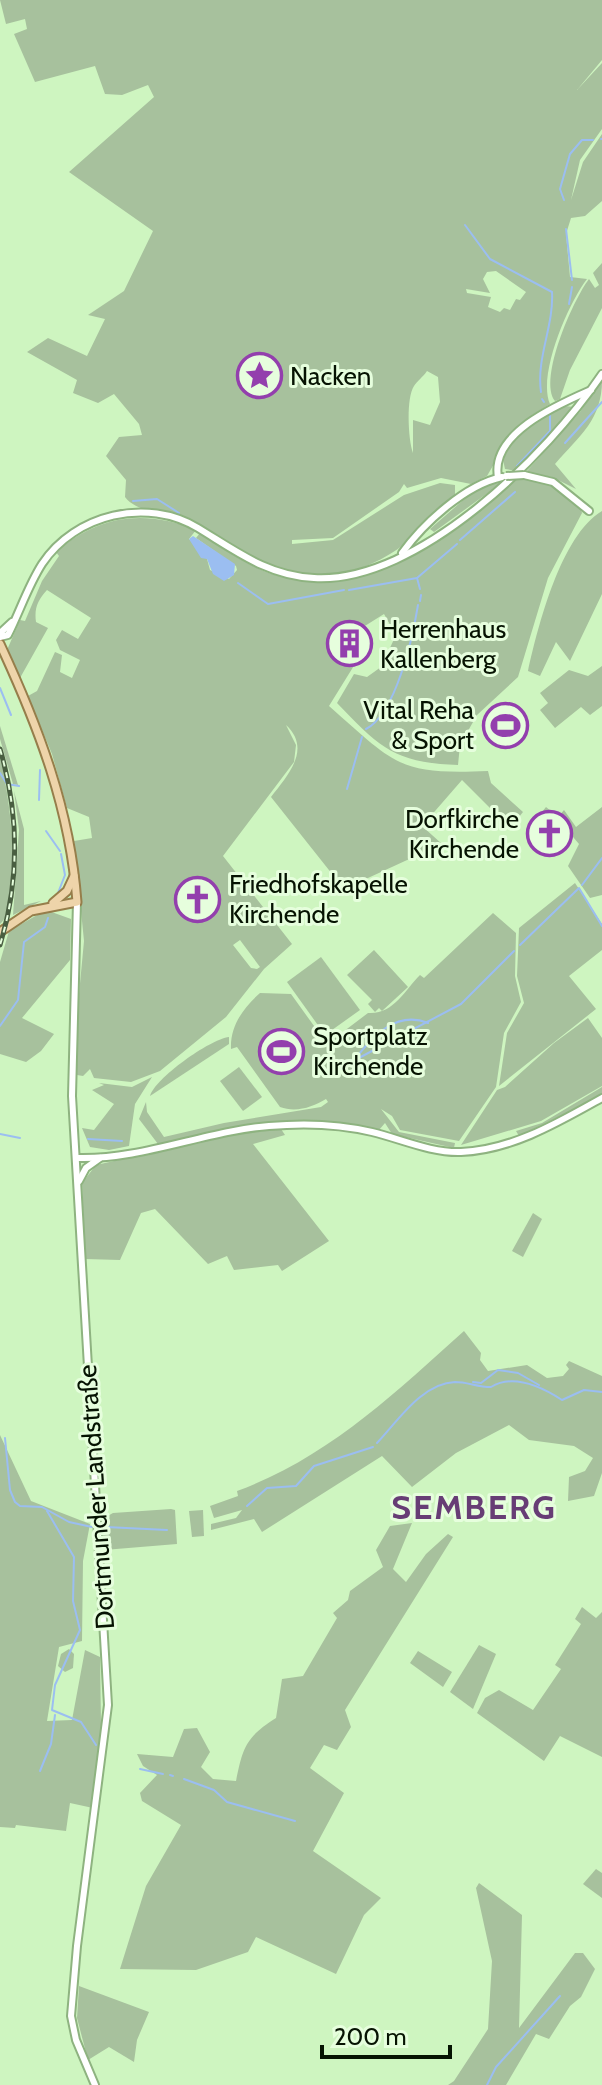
<svg xmlns="http://www.w3.org/2000/svg" width="602" height="2085" viewBox="0 0 602 2085" font-family="Cabin,sans-serif">
	<rect width="100%" height="100%" fill="#cef5c0"/>
	<!-- green -->
	<g fill="#a7c19d" fill-rule="evenodd">
		<path d="M0,0h602v60l-25,30 25,-27v66l-22,31 -9,40 12,-38 19,-28v67l-17,15 -14,2 -5,16 4,43 17,2c-18,23 -50,96 -37,125l-18,11 -23,23 -22,38 -16,8 -30,-6 -34,10 -3,-4 -5,8 -66,46 -41,2v4l41,-4 71,-45 36,-12 15,2v12c-21,18 -41,43 -65,57 -79,48 -135,3 -204,-34 -20,-11 -47,-5 -61,-23l1,-17 -20,-24 13,-19 23,-2 -3,-11 -25,-30 -16,9 -25,-10 4,-13 -50,-28 21,-14 39,18 18,-37 -17,-4 36,-24 29,-60 -84,-59 85,-75 -6,-12 -26,10 -17,-1 -10,-28 -60,16 -21,-48 13,-5 -2,-10 -19,5zM496,271l30,21 -6,8 -4,-1 -6,11 -6,-2 -4,4 -12,-5 3,-10 -24,-4 -1,-4 24,4 -7,-14 4,-7zM427,371l11,6 2,25 -10,23 -17,-5v33c-5,-13 -7,-55 1,-67 3,-5 9,-9 13,-15z"/>
		<path d="M602,263v45l-32,62 -10,29 -5,2c-17,-22 18,-101 34,-122l6,9 4,-3 -6,-12z"/>
		<path d="M602,380c0,40 -22,55 -47,84l21,25 -24,-12 -26,-5 54,-60z"/>
		<path d="M564,406l11,1 -58,64 -12,-2 -2,-9c10,-25 36,-46 61,-54z"/>
		<path d="M516,479c23,-2 60,10 66,34l-34,65 -30,99 -41,38 -17,30 -2,20c-63,-2 -78,-17 -121,-62l17,-29 13,3 14,-10 15,-32 -12,-21 -48,30 19,20 -26,42c66,58 69,69 159,65l3,12 32,29 -13,16 -48,-48 -40,46 20,18 -98,45 -73,-92c17,-22 41,-48 15,-72l10,20 -2,17 -71,94 69,88 -28,25 -38,48 -66,54 -29,11 -37,-4 -4,-9 -7,7 -6,-1 -1,-49 8,-85 -10,-100 18,-3 -3,-21 -22,-9 -15,-54 -24,-58 9,-5 18,-39 7,3 -2,17 12,6 8,-18 -20,-10 -4,-10 6,-10 16,9 13,-21 -44,-28c-9,10 -13,18 -11,32l12,6 -28,50 -13,-28 13,-30 5,1 17,-40 17,-25 -3,-4c42,-37 89,-43 140,-22l-7,9 18,20 3,11 19,9 8,-9 -1,-4 -40,-28 4,-5c23,15 48,34 75,42 88,27 177,-43 241,-96zM240,940l20,27 -3,2 -6,-1 -18,-23z"/>
		<polygon points="499,480 502,480 496,487 434,532 430,529 469,495"/>
		<path d="M602,511v83l-32,67 -14,-19 -16,34 -12,-5c10,-45 33,-136 74,-160z"/>
		<polygon points="602,666 602,706 590,715 581,707 555,728 540,710 548,703 540,693 569,670 588,676"/>
		<polygon points="0,726 18,785 13,784 0,739"/>
		<path d="M0,759c9,29 24,144 0,165z"/>
		<polygon points="14,791 24,829 24,905 41,901 13,915 19,830"/>
		<polygon points="546,807 558,817 564,810 576,827 602,807 602,895 590,898 568,866 579,844 568,831 550,847 561,832 557,825 550,826 541,836 534,822"/>
		<polygon points="575,883 602,924 602,950 569,976 596,1009 499,1086 507,1033 524,1003 517,976 519,928"/>
		<polygon points="46,910 71,919 70,960 22,1018 54,1034 41,1051 26,1062 0,1054 0,962 9,931"/>
		<path d="M493,913l23,20 -1,43 6,26 -17,31 -8,54 -37,54 -59,-11 -8,-14 -11,-7 18,23 56,11 -1,5 -62,-14 -7,-11 -6,7c-74,-20 -148,-3 -221,14l-19,-25 7,-17 1,10 17,25 60,-14 97,-16 7,-5 -2,-3c-13,8 -30,14 -46,8l-43,-60 -6,2c-1,-23 12,-41 29,-56l31,1 36,50 41,-31c25,2 37,-23 52,-38l4,3z"/>
		<polygon points="374,950 408,987 382,1011 379,1008 375,1012 368,1004 372,1000 347,975"/>
		<polygon points="321,957 360,1010 325,1035 287,982"/>
		<polygon points="588,1018 602,1038 602,1086 541,1121 461,1145 497,1090 505,1087 554,1043"/>
		<path d="M229,1037v7l-79,52c4,-17 60,-57 79,-59z"/>
		<polygon points="239,1067 262,1097 243,1111 220,1081"/>
		<polygon points="152,1077 135,1104 129,1146 109,1150 90,1147 82,1128 94,1130 114,1104 92,1090 104,1085 99,1083 132,1087"/>
		<polygon points="602,1087 602,1095 519,1136 516,1131 542,1123"/>
		<polygon points="281,1129 285,1135 253,1144 329,1241 282,1271 278,1265 234,1270 227,1256 208,1264 155,1209 141,1213 120,1260 85,1259 82,1183 96,1165 236,1134"/>
		<polygon points="533,1213 542,1219 523,1257 512,1251"/>
		<path d="M464,1331l17,22 -1,7 8,11 39,-6 20,13 16,-2 6,-7 -3,-4 3,-4 33,15v97l-8,23 -26,5 1,-24 16,-6 8,-13 -19,-12 -45,-6 -20,-15 -53,28 -44,34 -30,-31 -120,76 -8,-13 -43,11v-6l25,-6 6,-8 -28,8 -4,-12 28,-10 -1,-5c90,-33 157,-97 227,-160z"/>
		<polygon points="0,1435 31,1501 90,1524 83,1561 82,1641 59,1647 47,1721 72,1720 85,1650 100,1657 101,1725 93,1808 70,1803 66,1831 16,1825 15,1828 0,1827"/>
		<path d="M171,1509l4,1 2,34 -73,6c-1,-15 -6,-30 9,-37z"/>
		<polygon points="203,1510 204,1536 192,1537 189,1511"/>
		<path d="M412,1523l-19,46 13,13 20,-28 22,-20 5,3 -108,173 6,17 -14,23 -13,-5 -14,23 34,25 -31,58 68,47 -17,17 -28,59 -80,-37 -8,15 -52,18 -76,-1 26,-83 35,-61 -39,-24 -2,-8 17,-18 -14,-9 -6,-12 36,3 11,-28 13,-1 13,24 -9,15 12,12 23,2c7,-34 10,-44 40,-63l6,-39 21,-3 34,-58 -4,-5 15,-13 2,-9 33,-24 -7,-17 14,-24z"/>
		<polygon points="582,1607 596,1618 602,1612 602,1757 560,1736 544,1761 477,1713 485,1698 499,1690 533,1710 561,1669 555,1665 581,1624 575,1619"/>
		<polygon points="479,1645 496,1654 473,1709 450,1692"/>
		<polygon points="69,1649 74,1654 73,1668 65,1672 58,1666 61,1654"/>
		<polygon points="418,1651 452,1672 443,1687 410,1663"/>
		<polygon points="596,1869 602,1873 602,1898 583,1884"/>
		<polygon points="479,1883 522,1915 519,2028 575,1953 583,1953 595,1969 581,1997 570,2006 549,2039 536,2034 506,2085 448,2085 454,2081 488,2029 492,1961 476,1888"/>
		<polygon points="79,1986 149,2012 137,2040 134,2062 109,2047 88,2060 77,2018"/>
	</g>
	<!-- water -->
	<polygon fill="#9bbef1" points="193,536 235,564 234,575 224,581 213,574 207,559 201,558 189,539"/>
	<g fill="none" stroke-linecap="round" stroke-linejoin="round">
		<!-- stream -->
		<g stroke="#9bbef1" stroke-width="2">
			<polyline points="601,139 602,139"/>
			<polyline points="564,200 560,189 570,154 582,140 593,140"/>
			<path d="M465,225l25,34 62,33c2,34 -16,66 -11,100"/>
			<polyline points="566,229 572,280"/>
			<polyline points="569,304 572,287"/>
			<polyline points="542,399 544,402"/>
			<polyline points="565,443 602,402"/>
			<polyline points="517,466 550,431 550,416"/>
			<polyline points="133,501 157,499 179,513"/>
			<polyline points="460,540 515,492"/>
			<polyline points="417,578 420,589"/>
			<polyline points="238,583 268,604 344,590"/>
			<polyline points="349,590 417,578 457,544"/>
			<polyline points="420,601 421,595"/>
			<polyline points="0,688 11,715"/>
			<path d="M366,729c30,-15 47,-93 52,-124"/>
			<polyline points="0,773 7,784 19,786"/>
			<polyline points="347,789 362,737"/>
			<polyline points="39,800 40,770"/>
			<polyline points="46,831 60,851"/>
			<polyline points="582,885 602,858"/>
			<polyline points="58,893 65,875 61,854"/>
			<polyline points="520,945 579,888 602,926"/>
			<polyline points="0,1026 18,1000 24,942 45,927 48,918"/>
			<path d="M355,1059c17,-22 41,-49 73,-36"/>
			<polyline points="338,1062 355,1060 461,1004 514,951"/>
			<polyline points="0,1134 20,1138"/>
			<polyline points="88,1139 122,1141"/>
			<polyline points="473,1382 481,1383 498,1370 518,1373 539,1385"/>
			<polyline points="5,1438 10,1490 15,1502 20,1506 42,1507 69,1522 92,1527"/>
			<path d="M377,1443c20,-21 45,-60 78,-61 13,0 22,5 36,5 23,-14 51,0 71,13l22,-10 18,2"/>
			<polyline points="247,1506 267,1488 296,1486 314,1466 373,1447"/>
			<polyline points="47,1511 74,1557 73,1601 80,1630 55,1685 52,1710 81,1722 96,1745"/>
			<polyline points="106,1527 167,1530"/>
			<polyline points="140,1769 163,1774"/>
			<polyline points="40,1771 51,1744 55,1715"/>
			<polyline points="170,1775 173,1776"/>
			<polyline points="184,1779 214,1790 227,1802 295,1821"/>
			<polyline points="487,2085 496,2067 560,1996"/>
		</g>
		<defs>
			<g id="secondary">
				<polyline points="524,475 553,482 589,511"/>
				<path d="M498,477c-8,-44 61,-73 93,-87"/>
				<path d="M402,553c22,-30 63,-68 100,-76"/>
				<polyline points="0,633 12,622"/>
				<path d="M0,637l8,-2c12,-24 20,-49 34,-71 33,-50 105,-67 156,-36 38,23 70,48 116,50 104,6 234,-124 288,-204"/>
				<polyline points="77,902 72,1096 108,1705 77,1946 71,2016 76,2040 95,2085"/>
				<path d="M77,1158c65,2 128,-27 192,-32 34,-3 70,-2 103,6 29,7 59,21 89,20 51,-2 98,-30 141,-54"/>
				<polyline points="79,1181 86,1168 100,1158"/>
			</g>
			<g id="primary">
				<path d="M0,644c39,84 70,165 77,258l-46,9 -31,21"/>
				<polyline points="53,903 67,891 74,876"/>
			</g>
		</defs>
		<!-- secondary casing -->
		<use href="#secondary" stroke="#8eb380" stroke-width="10"/>
		<!-- primary casing -->
		<use href="#primary" stroke="#967e4b" stroke-width="11"/>
		<!-- secondary -->
		<use href="#secondary" stroke="#fff" stroke-width="6"/>
		<!-- primary -->
		<use href="#primary" stroke="#eed4aa" stroke-width="7"/>
		<defs>
			<path id="rail" d="M0,749c19,65 20,131 0,196"/>
		</defs>
		<!-- rail casing -->
		<use href="#rail" stroke="#495e41" stroke-width="5"/>
		<!-- rail -->
		<use href="#rail" stroke="#e6fedd" stroke-width="2" stroke-dasharray="6" stroke-linecap="butt"/>
		<defs>
			<polyline id="secondary-bridge" points="506,476 524,475"/>
		</defs>
		<!-- secondary-bridge casing -->
		<use href="#secondary-bridge" stroke="#8eb380" stroke-width="10" stroke-linecap="butt"/>
		<!-- secondary-bridge -->
		<use href="#secondary-bridge" stroke="#fff" stroke-width="6"/>
	</g>
	<!-- icons -->
	<defs>
		<symbol id="sight-ring" viewBox="-11 -11 22 22"><circle r="9.5" fill="#e6fedd" stroke="#933fad" stroke-width="1.5"/><path d="M0-6L1.8-2.2L6-1.7L2.9 1.2L3.7 5.4L0 3.3L-3.7 5.4L-2.9 1.2L-6-1.7L-1.8-2.2Z" fill="#933fad"/></symbol>
		<symbol id="building-ring" viewBox="-11 -11 22 22"><circle r="9.5" fill="#e6fedd" stroke="#933fad" stroke-width="1.5"/><path d="M-4-6H4V6H1V3H-1V6H-4ZM-2.5-4.3h1.7v1.8h-1.7ZM.8-4.3h1.7v1.8H.8ZM-2.5-1h1.7V.8h-1.7ZM.8-1h1.7V.8H.8Z" fill="#933fad"/></symbol>
		<symbol id="stadium-ring" viewBox="-11 -11 22 22"><circle r="9.5" fill="#e6fedd" stroke="#933fad" stroke-width="1.5"/><path d="M0-5a6.5 5 0 1 0 0 10a6.5 5 0 1 0 0-10ZM-3.5-1.8h7v3.6h-7Z" fill="#933fad"/></symbol>
		<symbol id="church-ring" viewBox="-11 -11 22 22"><circle r="9.5" fill="#e6fedd" stroke="#933fad" stroke-width="1.5"/><path d="M-1.2-6h2.4v3.5h3.3v2.4h-3.3V6h-2.4V-.1h-3.3v-2.4h3.3Z" fill="#933fad"/></symbol>
	</defs>
	<g fill-rule="evenodd">
		<use href="#sight-ring" x="234" y="350" width="51" height="51"/>
		<use href="#building-ring" x="324" y="618" width="51" height="51"/>
		<use href="#stadium-ring" x="480" y="700" width="51" height="51"/>
		<use href="#church-ring" x="524" y="808" width="51" height="51"/>
		<use href="#church-ring" x="172" y="874" width="51" height="51"/>
		<use href="#stadium-ring" x="256" y="1026" width="51" height="51"/>
	</g>
	<g text-anchor="middle" dominant-baseline="central" stroke-width="6" stroke-linejoin="round" paint-order="stroke">
		<!-- poi labels -->
		<g font-size="26" fill="#061302" stroke="#e6fedd" text-anchor="start">
			<text x="290" y="376">Nacken</text>
			<text x="380" y="629">Herrenhaus<tspan x="380" dy="30">Kallenberg</tspan></text>
			<text x="474" y="710" text-anchor="end">Vital Reha<tspan x="474" dy="30">&amp; Sport</tspan></text>
			<text x="519" y="819" text-anchor="end">Dorfkirche<tspan x="519" dy="30">Kirchende</tspan></text>
			<text x="229" y="884">Friedhofskapelle<tspan x="229" dy="30">Kirchende</tspan></text>
			<text x="313" y="1036">Sportplatz<tspan x="313" dy="30">Kirchende</tspan></text>
		</g>
		<!-- street labels -->
		<g font-size="26" fill="#061302" stroke="#e6fedd">
			<text transform="translate(96 1497) rotate(-94)">Dortmunder Landstraße</text>
		</g>
		<!-- district labels -->
		<g font-size="34" font-weight="bold" letter-spacing="2" fill="#673d75" stroke="#e6fedd">
			<text x="474" y="1507">SEMBERG</text>
		</g>
	</g>
	<!-- scale -->
	<path d="M322 2045v12h128v-12" fill="none" stroke="#061302" stroke-width="4"/>
	<text x="334" y="2045" font-size="24" fill="#061302" stroke="#e6fedd" stroke-width="6" paint-order="stroke">200 m</text>
</svg>
